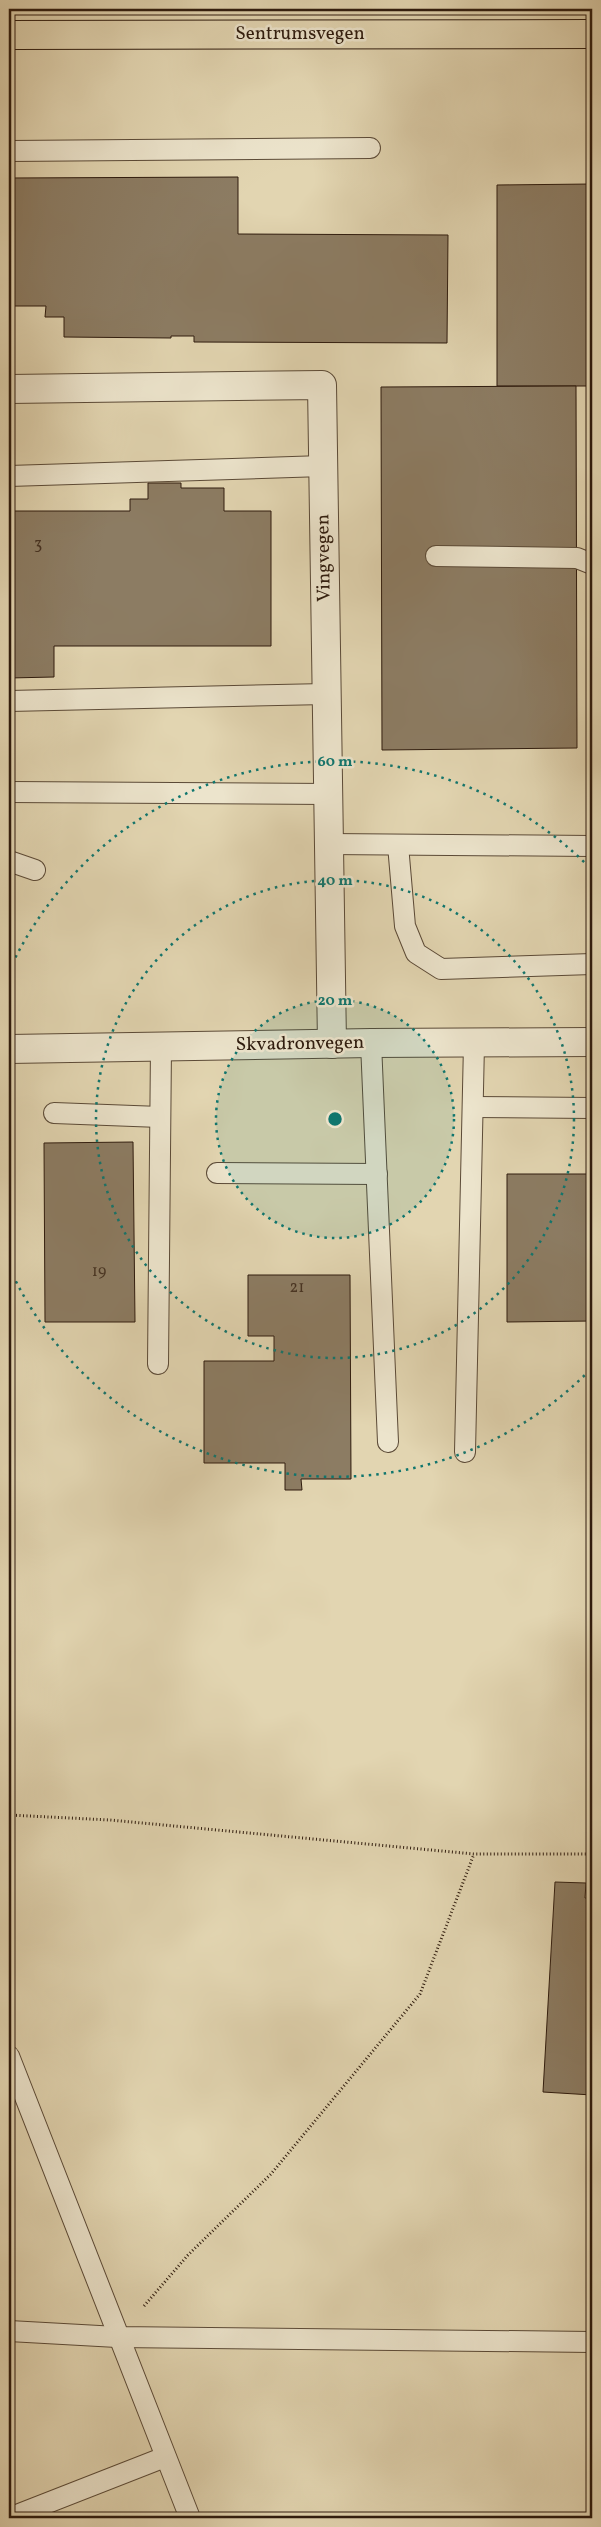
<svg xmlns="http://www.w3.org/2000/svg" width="601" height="2527" viewBox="0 0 601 2527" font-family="Vollkorn,serif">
	<rect width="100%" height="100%" fill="#e2d5b1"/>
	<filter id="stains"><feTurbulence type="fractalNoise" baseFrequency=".004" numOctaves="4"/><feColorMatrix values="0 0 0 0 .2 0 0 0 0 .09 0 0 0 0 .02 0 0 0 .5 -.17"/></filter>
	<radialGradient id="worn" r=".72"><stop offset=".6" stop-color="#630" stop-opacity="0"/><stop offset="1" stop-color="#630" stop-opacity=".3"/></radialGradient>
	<!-- building -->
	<g fill="#8c7c63" stroke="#2e1b0e">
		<polygon points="238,177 238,234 448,235 447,343 194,342 194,336 171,336 171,338 64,337 64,317 45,317 46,306 9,306 9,178"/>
		<polygon points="592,184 592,386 497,386 497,185"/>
		<polygon points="576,386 577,748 382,750 381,387"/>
		<polygon points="148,483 181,483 181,488 224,488 224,511 271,511 271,646 54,646 54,677 9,678 9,511 130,511 130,499 148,499"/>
		<polygon points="133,1142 135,1322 45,1322 44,1143"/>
		<polygon points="507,1174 592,1174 592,1321 507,1322"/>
		<polygon points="248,1275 350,1275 351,1479 301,1479 302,1490 285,1490 285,1463 204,1463 204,1361 274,1361 274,1336 248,1336"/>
		<polygon points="555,1882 586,1883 585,1898 592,1898 592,2095 543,2092"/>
	</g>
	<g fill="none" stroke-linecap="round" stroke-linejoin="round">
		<defs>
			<g id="service">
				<polyline points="9,151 370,148"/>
				<polyline points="9,476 323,466"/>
				<polyline points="436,556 577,558 592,564"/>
				<polyline points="9,701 326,694"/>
				<polyline points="9,792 328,794"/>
				<polyline points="329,844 592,846"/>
				<polyline points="398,845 405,926 416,953 441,969 592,964"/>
				<polyline points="9,861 35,870"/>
				<polyline points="371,1043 388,1442"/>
				<polyline points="473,1107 592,1108"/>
				<polyline points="54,1113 160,1117"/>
				<polyline points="217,1173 377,1174"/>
				<polyline points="158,1364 161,1047"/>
				<polyline points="465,1452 474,1044"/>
				<polyline points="9,2056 190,2518"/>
				<polyline points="9,2331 117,2337 592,2342"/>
				<polyline points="9,2518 165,2457"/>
			</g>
			<g id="minor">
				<polyline points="9,389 322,385 332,1044"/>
				<polyline points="9,1049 371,1043 592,1042"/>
			</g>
			<polyline id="primary" points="9,35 592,34"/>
		</defs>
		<!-- service casing -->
		<use href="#service" stroke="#5b4a37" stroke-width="22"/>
		<!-- minor casing -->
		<use href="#minor" stroke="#5b4a37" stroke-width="30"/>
		<!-- primary casing -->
		<use href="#primary" stroke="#2e1b0e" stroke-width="30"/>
		<!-- path -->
		<g stroke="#2e1b0e" stroke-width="3" stroke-dasharray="1 2.5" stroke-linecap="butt">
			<polyline points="9,1815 110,1820 474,1854 592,1854"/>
			<polyline points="144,2306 188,2255 271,2174 420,1994 474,1854"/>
		</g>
		<!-- service -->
		<use href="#service" stroke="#ece4cc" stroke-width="20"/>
		<!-- minor -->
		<use href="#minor" stroke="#ece4cc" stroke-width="28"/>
		<!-- primary -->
		<use href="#primary" stroke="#e2d5b1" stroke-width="28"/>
	</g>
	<!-- distance rings -->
	<circle cx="335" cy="1119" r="119" fill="#0f766e" fill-opacity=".12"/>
	<g fill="none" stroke="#0f766e" stroke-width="2.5" stroke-dasharray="2.5 5">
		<circle cx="335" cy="1119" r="119"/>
		<circle cx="335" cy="1119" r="239"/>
		<path d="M590 1370A358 358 0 0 1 9 1267M9 971A358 358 0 0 1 590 868"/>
	</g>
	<g text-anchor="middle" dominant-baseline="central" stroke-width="5" stroke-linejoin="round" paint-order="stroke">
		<!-- number labels -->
		<g font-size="16" fill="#463323">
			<text x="38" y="545">3</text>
			<text x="99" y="1272">19</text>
			<text x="297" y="1288">21</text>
		</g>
		<!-- street labels -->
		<g font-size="19" fill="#2e1b0e" stroke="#ece4cc">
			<text x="300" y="34">Sentrumsvegen</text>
			<text transform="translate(324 558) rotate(-91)">Vingvegen</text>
			<text transform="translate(300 1044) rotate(-1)">Skvadronvegen</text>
		</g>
	</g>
	<circle cx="335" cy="1119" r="8" fill="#0f766e" stroke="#ece4cc" stroke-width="2.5"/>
	<g font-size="15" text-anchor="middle" font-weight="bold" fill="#0f766e" stroke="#ece4cc" stroke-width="5" stroke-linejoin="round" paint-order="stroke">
		<text x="335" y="766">60 m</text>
		<text x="335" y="885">40 m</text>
		<text x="335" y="1005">20 m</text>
	</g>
	<!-- margin -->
	<rect width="601" height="2527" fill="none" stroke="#e2d5b1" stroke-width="30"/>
	<rect x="10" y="10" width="581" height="2507" fill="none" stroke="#2e1b0e" stroke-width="2.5"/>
	<rect x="15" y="15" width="571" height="2497" fill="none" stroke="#2e1b0e"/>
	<rect width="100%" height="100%" filter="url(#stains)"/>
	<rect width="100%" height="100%" fill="url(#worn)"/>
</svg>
